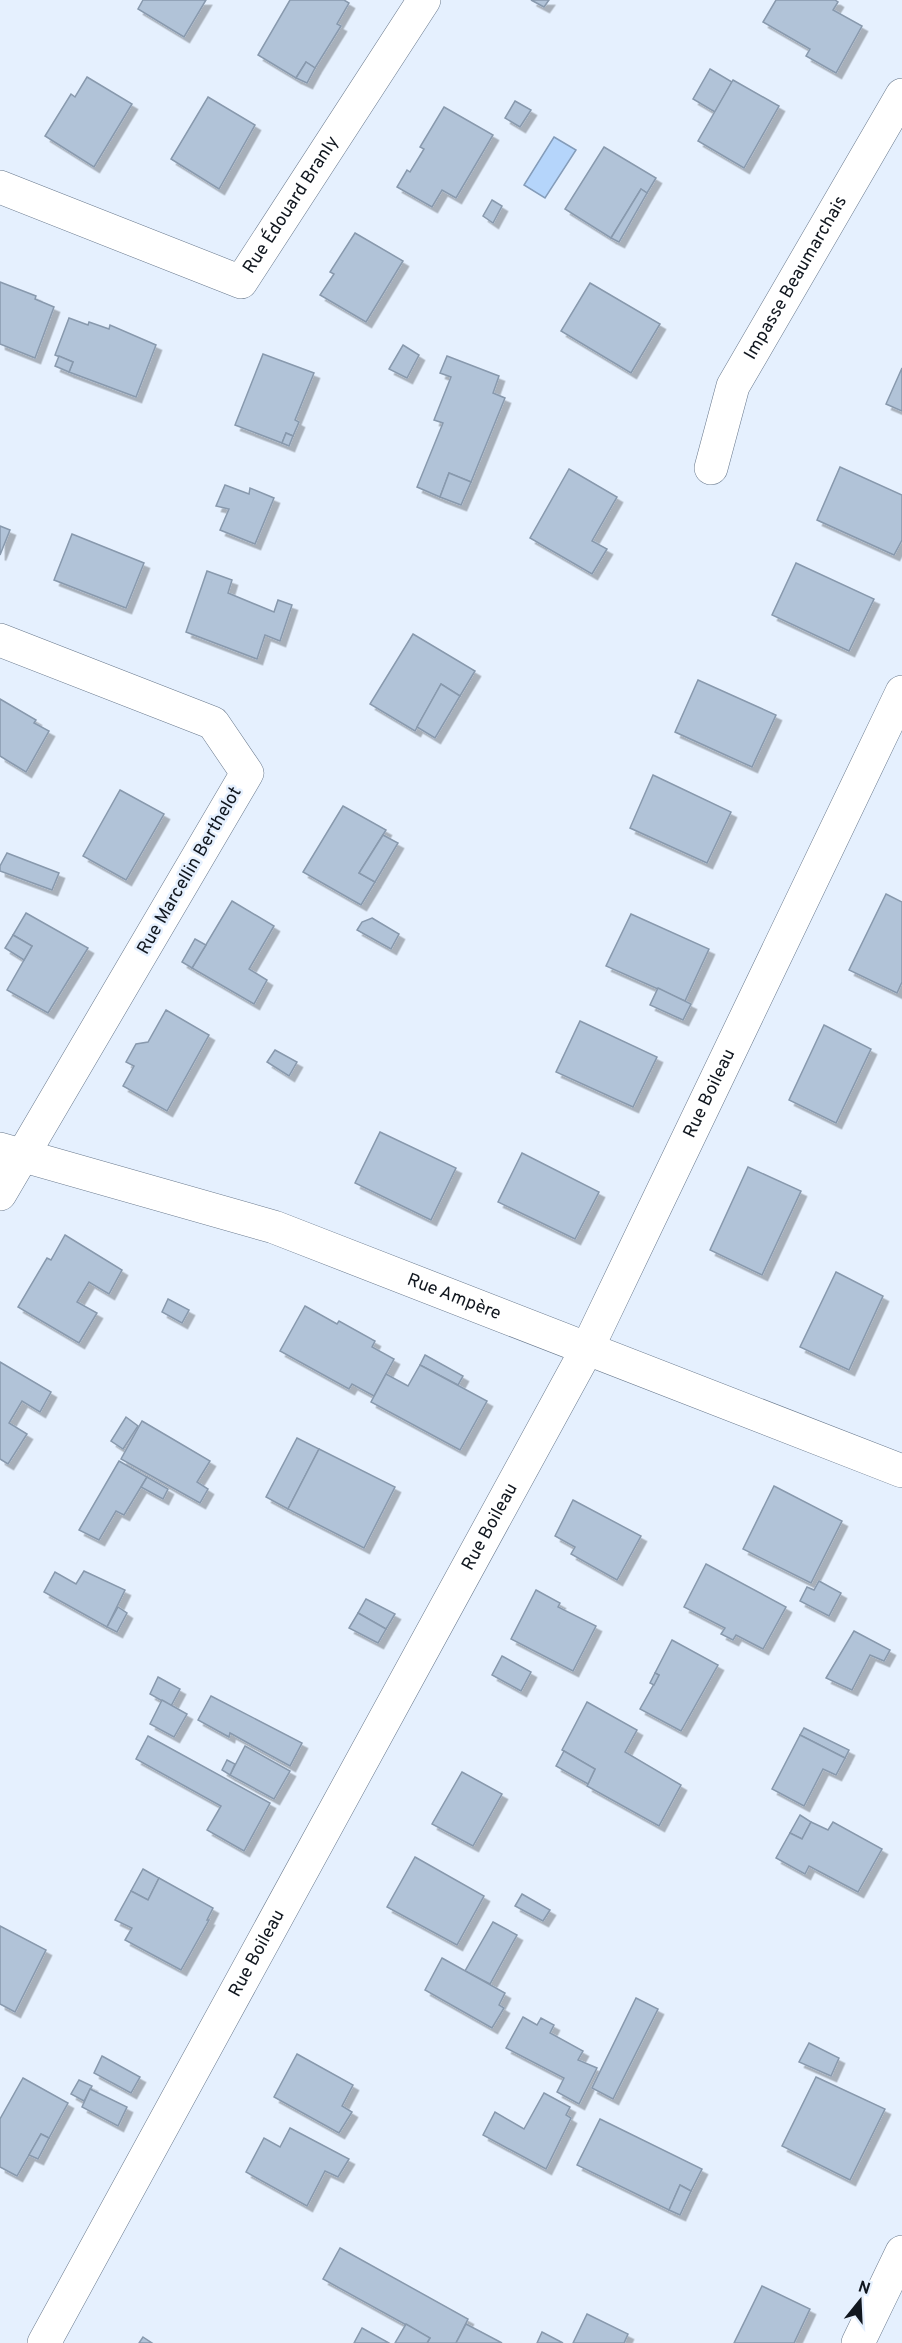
<svg xmlns="http://www.w3.org/2000/svg" width="902" height="2343" viewBox="0 0 902 2343" font-family="Overpass,sans-serif">
	<defs>
		<filter id="shadow"><feDropShadow dx="5.5" dy="5.5" stdDeviation="0" flood-color="#0004"/></filter>
	</defs>
	<rect width="100%" height="100%" fill="#e5f0fe"/>
	<!-- water -->
	<polygon fill="#b5d5fb" stroke="#849cb9" stroke-width="1.5" points="554,137 576,150 545,198 524,185"/>
	<!-- building -->
	<g fill="#b1c3d8" stroke="#8899ad" stroke-width="1.5" filter="url(#shadow)">
		<polygon points="143,0 206,0 184,37 138,9"/>
		<polygon points="290,0 344,0 349,3 337,24 341,26 315,68 306,62 296,78 258,55"/>
		<polygon points="531,0 549,0 544,7"/>
		<polygon points="776,0 835,0 838,2 833,10 862,26 836,73 806,56 810,49 763,22"/>
		<polygon points="306,62 315,68 307,83 296,78"/>
		<polygon points="710,69 732,82 715,112 693,99"/>
		<polygon points="87,77 132,104 94,167 45,136 71,94 75,97"/>
		<polygon points="733,80 779,106 744,168 698,141"/>
		<polygon points="208,97 255,125 219,189 171,159"/>
		<polygon points="515,101 531,110 520,127 505,118"/>
		<polygon points="444,107 493,135 456,198 442,190 432,207 397,187 407,170 410,172 424,149 420,147"/>
		<polygon points="604,147 656,178 647,193 641,189 611,238 565,209"/>
		<polygon points="641,189 647,193 619,242 611,238"/>
		<polygon points="492,200 502,206 493,223 483,216"/>
		<polygon points="355,233 403,261 366,322 320,295 334,274 330,272"/>
		<polygon points="0,282 36,296 35,299 54,307 35,358 0,344"/>
		<polygon points="590,283 660,324 631,373 561,331"/>
		<polygon points="69,318 88,325 89,322 109,329 110,325 156,345 136,397 69,372 73,362 55,355"/>
		<polygon points="403,345 419,355 407,378 389,369"/>
		<polygon points="263,354 314,373 295,420 299,422 293,436 286,433 282,443 235,425"/>
		<polygon points="59,356 73,362 69,372 55,366"/>
		<polygon points="447,356 499,376 493,393 505,398 471,482 449,473 440,497 417,487 443,423 434,420 451,377 440,373"/>
		<polygon points="902,368 902,411 886,404"/>
		<polygon points="286,433 293,436 289,446 282,443"/>
		<polygon points="840,467 902,495 902,540 894,555 817,520"/>
		<polygon points="569,469 617,497 592,541 607,549 592,574 530,538"/>
		<polygon points="449,473 471,482 461,505 440,497"/>
		<polygon points="225,485 249,494 250,488 274,498 255,544 220,530 229,509 216,506"/>
		<polygon points="0,526 10,530 0,555"/>
		<polygon points="72,534 144,563 126,608 54,580"/>
		<polygon points="796,563 874,599 849,651 772,615"/>
		<polygon points="207,571 232,580 228,593 274,612 278,600 292,605 280,641 265,635 257,659 186,632"/>
		<polygon points="413,634 475,671 460,696 441,684 415,731 370,704"/>
		<polygon points="698,680 776,715 752,767 675,732"/>
		<polygon points="441,684 460,696 435,738 417,727"/>
		<polygon points="0,699 36,720 34,723 49,731 26,772 0,756"/>
		<polygon points="653,775 731,812 707,863 630,828"/>
		<polygon points="120,790 164,814 126,880 83,856"/>
		<polygon points="343,806 386,830 359,873 375,882 361,905 303,872"/>
		<polygon points="383,835 398,843 375,882 359,873"/>
		<polygon points="7,853 59,873 52,890 0,871 0,866"/>
		<polygon points="886,894 902,902 902,982 897,993 849,970"/>
		<polygon points="232,901 274,926 249,969 267,980 254,1004 192,968"/>
		<polygon points="26,913 88,948 48,1013 7,990 32,946 13,935"/>
		<polygon points="631,914 709,949 685,1001 606,966"/>
		<polygon points="372,918 399,934 391,949 357,930 362,922"/>
		<polygon points="13,935 32,946 24,960 5,948"/>
		<polygon points="195,939 206,945 192,968 182,962"/>
		<polygon points="658,988 691,1004 683,1020 650,1005"/>
		<polygon points="166,1010 209,1035 167,1111 123,1086 134,1066 126,1062 136,1044 148,1042"/>
		<polygon points="580,1021 657,1057 633,1107 556,1072"/>
		<polygon points="824,1025 871,1049 836,1123 789,1100"/>
		<polygon points="275,1050 297,1062 289,1076 267,1062"/>
		<polygon points="380,1132 456,1168 431,1220 355,1183"/>
		<polygon points="522,1153 599,1192 575,1239 498,1202"/>
		<polygon points="748,1167 801,1191 762,1275 710,1250"/>
		<polygon points="65,1235 122,1270 109,1294 89,1282 77,1302 97,1313 79,1343 18,1307 47,1258 51,1260"/>
		<polygon points="836,1272 883,1296 849,1370 800,1347"/>
		<polygon points="168,1299 189,1310 182,1323 162,1312"/>
		<polygon points="305,1306 337,1324 339,1321 375,1341 372,1347 394,1359 374,1396 352,1384 349,1389 280,1351"/>
		<polygon points="425,1355 463,1376 458,1385 420,1365"/>
		<polygon points="0,1362 51,1392 40,1412 22,1401 9,1423 27,1434 8,1464 0,1459"/>
		<polygon points="420,1365 487,1401 460,1450 371,1402 386,1374 408,1386"/>
		<polygon points="126,1417 138,1426 123,1449 111,1441"/>
		<polygon points="142,1421 210,1461 197,1482 208,1489 200,1503 121,1459"/>
		<polygon points="297,1438 319,1449 288,1509 266,1497"/>
		<polygon points="319,1449 395,1487 364,1548 288,1509"/>
		<polygon points="119,1461 147,1477 124,1515 116,1511 99,1540 79,1530"/>
		<polygon points="147,1477 168,1489 163,1499 141,1487"/>
		<polygon points="774,1486 842,1521 811,1583 743,1549"/>
		<polygon points="573,1500 641,1536 617,1580 571,1554 575,1547 555,1536"/>
		<polygon points="706,1564 786,1607 763,1649 736,1635 733,1640 721,1634 725,1628 684,1607"/>
		<polygon points="84,1571 125,1590 107,1627 44,1592 55,1572 76,1584"/>
		<polygon points="819,1581 841,1593 829,1616 800,1601 807,1587 814,1590"/>
		<polygon points="536,1590 560,1603 558,1607 596,1626 573,1671 511,1639"/>
		<polygon points="366,1599 395,1614 386,1629 358,1613"/>
		<polygon points="118,1607 127,1613 117,1632 107,1627"/>
		<polygon points="358,1613 386,1629 378,1643 349,1628"/>
		<polygon points="854,1631 890,1650 884,1661 870,1655 852,1690 826,1678"/>
		<polygon points="672,1640 718,1665 681,1731 640,1709 659,1675 655,1673"/>
		<polygon points="502,1656 531,1672 521,1691 492,1675"/>
		<polygon points="655,1673 659,1675 654,1685 650,1683"/>
		<polygon points="158,1677 180,1689 171,1706 150,1694"/>
		<polygon points="211,1696 302,1743 290,1766 230,1733 229,1737 198,1720"/>
		<polygon points="162,1700 187,1714 174,1737 150,1724"/>
		<polygon points="587,1702 637,1730 625,1752 681,1785 659,1826 587,1786 595,1769 562,1750"/>
		<polygon points="804,1728 849,1750 845,1758 800,1735"/>
		<polygon points="800,1735 845,1758 836,1775 823,1769 804,1806 772,1789"/>
		<polygon points="148,1736 270,1803 244,1851 207,1830 221,1806 136,1759"/>
		<polygon points="245,1746 290,1771 274,1799 230,1775"/>
		<polygon points="564,1751 595,1769 588,1784 556,1766"/>
		<polygon points="227,1760 235,1764 230,1775 222,1770"/>
		<polygon points="462,1772 502,1794 473,1846 432,1824"/>
		<polygon points="800,1815 811,1822 802,1839 790,1833"/>
		<polygon points="811,1822 828,1830 833,1822 882,1849 858,1892 809,1866 805,1874 776,1858 790,1833 802,1839"/>
		<polygon points="415,1857 484,1896 457,1945 387,1907"/>
		<polygon points="143,1869 159,1878 148,1900 131,1891"/>
		<polygon points="159,1878 213,1908 207,1920 209,1920 181,1970 125,1940 132,1928 115,1920 131,1891 148,1900"/>
		<polygon points="522,1894 550,1910 543,1921 515,1906"/>
		<polygon points="493,1922 517,1935 490,1984 465,1971"/>
		<polygon points="0,1926 46,1950 15,2012 0,2004"/>
		<polygon points="442,1958 505,1993 499,2005 504,2008 492,2028 425,1990"/>
		<polygon points="636,1998 658,2009 613,2099 592,2088"/>
		<polygon points="523,2017 537,2025 541,2018 554,2025 550,2033 583,2051 578,2060 597,2068 579,2104 557,2092 564,2078 506,2048"/>
		<polygon points="809,2043 839,2058 831,2076 799,2062"/>
		<polygon points="297,2054 353,2085 342,2106 352,2112 339,2133 274,2097"/>
		<polygon points="102,2056 140,2077 131,2093 94,2073"/>
		<polygon points="816,2077 885,2109 850,2180 782,2146"/>
		<polygon points="23,2078 68,2103 49,2138 41,2134 17,2176 0,2167 0,2119"/>
		<polygon points="79,2080 92,2086 84,2101 71,2094"/>
		<polygon points="90,2089 127,2107 118,2126 82,2107"/>
		<polygon points="544,2093 570,2107 566,2115 571,2118 546,2169 483,2135 495,2112 524,2129"/>
		<polygon points="600,2119 702,2169 691,2191 680,2185 669,2210 577,2165"/>
		<polygon points="290,2128 349,2159 338,2177 325,2171 307,2206 246,2172 264,2138 280,2147"/>
		<polygon points="41,2134 49,2138 38,2159 29,2155"/>
		<polygon points="680,2185 691,2191 680,2215 669,2210"/>
		<polygon points="340,2248 468,2319 456,2343 427,2343 430,2338 323,2279"/>
		<polygon points="762,2286 810,2309 794,2343 734,2343"/>
		<polygon points="587,2314 628,2334 624,2343 573,2343"/>
		<polygon points="406,2324 430,2338 427,2343 395,2343"/>
		<polygon points="466,2324 502,2343 456,2343"/>
		<polygon points="362,2328 389,2343 354,2343"/>
		<polygon points="542,2332 563,2343 537,2343"/>
		<polygon points="143,2337 152,2343 139,2343"/>
	</g>
	<g fill="none" stroke-linecap="round" stroke-linejoin="round">
		<defs>
			<g id="minor">
				<path id="s1" d="M0,187l241,95 183,-282"/>
				<path id="s2" d="M711,468l22,-82 169,-291"/>
				<polyline points="0,640 213,723 247,773 0,1194"/>
				<path id="s3" d="M0,1149l274,78 628,244"/>
				<path id="s4" d="M44,2343l543,-994 315,-657"/>
				<polyline points="858,2343 902,2252"/>
			</g>
		</defs>
		<!-- minor casing -->
		<use href="#minor" stroke="#68788c" stroke-width="34"/>
		<!-- minor -->
		<use href="#minor" stroke="#fff" stroke-width="33"/>
	</g>
	<g text-anchor="middle" dominant-baseline="central" stroke-width="5" stroke-linejoin="round" paint-order="stroke">
		<!-- street labels -->
		<g font-size="18" fill="#11171f" stroke="#e5f0fe">
			<text stroke="none"><textPath href="#s1" startOffset="351">Rue Édouard Branly</textPath></text>
			<text stroke="none"><textPath href="#s2" startOffset="210">Impasse Beaumarchais</textPath></text>
			<text transform="translate(190 871) rotate(-60)">Rue Marcellin Berthelot</text>
			<text stroke="none"><textPath href="#s4" startOffset="1416">Rue Boileau</textPath></text>
			<text stroke="none"><textPath href="#s3" startOffset="478">Rue Ampère</textPath></text>
			<text stroke="none"><textPath href="#s4" startOffset="930">Rue Boileau</textPath></text>
			<text stroke="none"><textPath href="#s4" startOffset="444">Rue Boileau</textPath></text>
		</g>
	</g>
	<!-- north arrow -->
	<g transform="translate(860 2301) rotate(18)" stroke="#e5f0fe" stroke-width="4.5" paint-order="stroke">
	<path d="M0-4.5L10 22L0 15L-10 22Z" fill="#11171f"/>
	<text y="-9" font-size="16" font-weight="bold" text-anchor="middle" fill="#11171f">N</text>
	</g>
</svg>
